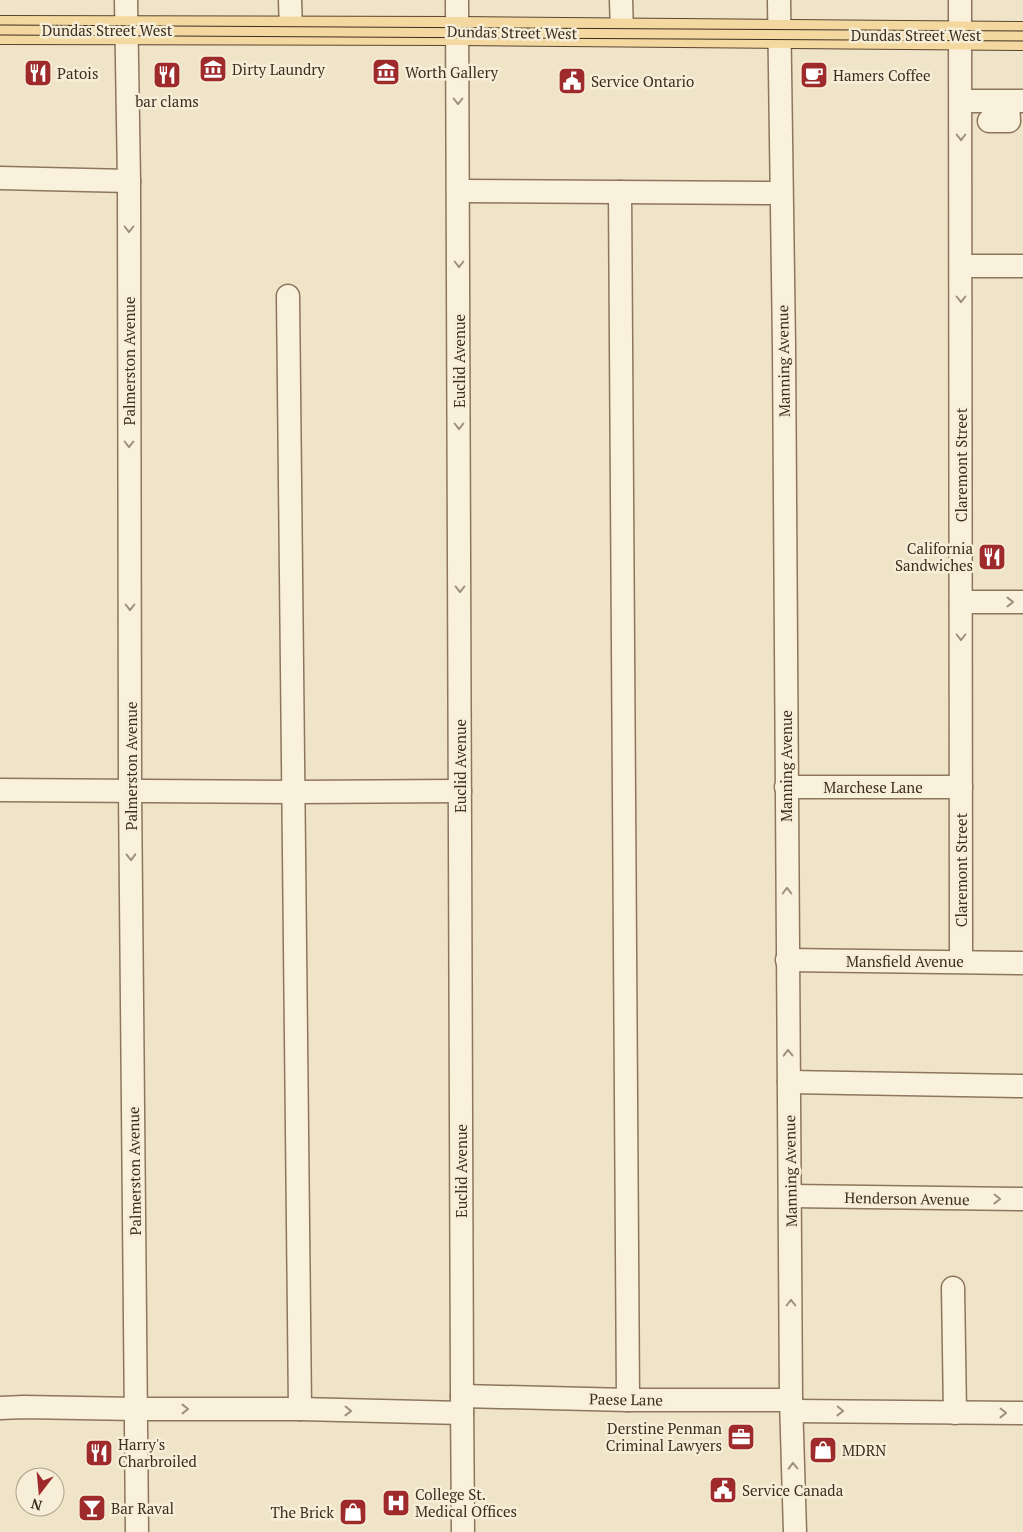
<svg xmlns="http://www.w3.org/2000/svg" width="1023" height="1532" viewBox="0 0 1023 1532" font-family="'PT Serif',serif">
	<rect width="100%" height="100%" fill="#f0e4c8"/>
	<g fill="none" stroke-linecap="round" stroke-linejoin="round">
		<defs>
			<g id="minor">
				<polyline points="126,0 129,181 130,790 137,1532"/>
				<polyline points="290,0 291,31"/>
				<polyline points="457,0 462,1396 463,1532"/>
				<polyline points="621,0 622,33"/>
				<polyline points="779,0 784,346 791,1400 795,1532"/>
				<polyline points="960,0 961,961"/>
				<polyline points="961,101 1023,101"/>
				<polyline points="989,121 1009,121 1008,102"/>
				<polyline points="0,178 129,181"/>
				<polyline points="459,191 781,193"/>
				<polyline points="620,192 628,1400"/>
				<polyline points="961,266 1023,266"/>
				<polyline points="288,296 300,1409"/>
				<polyline points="961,602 1023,602"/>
				<polyline points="786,787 961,787"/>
				<polyline points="0,790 294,792 460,791"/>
				<polyline points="787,960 1023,963"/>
				<polyline points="789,1082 1023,1086"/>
				<polyline points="791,1196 1023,1199"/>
				<polyline points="953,1288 955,1413"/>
				<polyline points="462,1396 628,1400 791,1400"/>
				<polyline points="0,1408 24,1407 136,1409 300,1409 462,1413"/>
				<polyline points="792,1411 1023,1413"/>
			</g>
			<polyline id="major" points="0,30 457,31 1023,36"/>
		</defs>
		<!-- minor casing -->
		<use href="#minor" stroke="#8d765c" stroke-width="25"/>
		<!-- major casing -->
		<use href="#major" stroke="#5b4430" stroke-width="30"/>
		<!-- minor -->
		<use href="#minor" stroke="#faf1dc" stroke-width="22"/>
		<!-- major -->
		<use href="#major" stroke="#f3d9a0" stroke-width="28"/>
		<!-- tram -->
		<g stroke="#3d2e20" stroke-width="1">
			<polyline points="0,25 1023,31"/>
			<polyline points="0,35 1023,41"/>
		</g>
	</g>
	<!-- one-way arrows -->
	<defs><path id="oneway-chevron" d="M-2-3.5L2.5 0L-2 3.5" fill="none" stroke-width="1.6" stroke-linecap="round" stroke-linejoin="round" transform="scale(1.25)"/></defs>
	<g stroke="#9c907e">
		<use href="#oneway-chevron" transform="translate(458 101) rotate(90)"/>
		<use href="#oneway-chevron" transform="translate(961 137) rotate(90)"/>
		<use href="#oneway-chevron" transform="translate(129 229) rotate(90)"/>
		<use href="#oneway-chevron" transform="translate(459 264) rotate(90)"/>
		<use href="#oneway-chevron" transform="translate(961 299) rotate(90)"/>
		<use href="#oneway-chevron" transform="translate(459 426) rotate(90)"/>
		<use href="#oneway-chevron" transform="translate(129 444) rotate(90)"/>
		<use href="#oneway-chevron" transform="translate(460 589) rotate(90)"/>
		<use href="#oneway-chevron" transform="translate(1010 602)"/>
		<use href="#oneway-chevron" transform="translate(130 607) rotate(90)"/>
		<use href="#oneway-chevron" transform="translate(961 637) rotate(90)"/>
		<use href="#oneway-chevron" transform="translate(131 857) rotate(89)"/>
		<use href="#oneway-chevron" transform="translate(787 891) rotate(-90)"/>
		<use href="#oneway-chevron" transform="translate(788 1053) rotate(-91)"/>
		<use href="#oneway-chevron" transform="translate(997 1199) rotate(1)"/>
		<use href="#oneway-chevron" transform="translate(791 1303) rotate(-90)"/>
		<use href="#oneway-chevron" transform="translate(185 1409)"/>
		<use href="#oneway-chevron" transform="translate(348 1411) rotate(1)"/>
		<use href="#oneway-chevron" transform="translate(840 1411) rotate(1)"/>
		<use href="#oneway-chevron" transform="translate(1003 1413) rotate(1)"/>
		<use href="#oneway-chevron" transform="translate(793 1466) rotate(-91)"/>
	</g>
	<!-- icons -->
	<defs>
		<symbol id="museum-square" viewBox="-11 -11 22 22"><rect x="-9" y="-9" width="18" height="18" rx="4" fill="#9e2a2b" stroke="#f7eed8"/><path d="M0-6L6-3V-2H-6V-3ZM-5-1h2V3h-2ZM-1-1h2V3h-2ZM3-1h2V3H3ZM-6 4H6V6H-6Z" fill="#fff"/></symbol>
		<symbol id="restaurant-square" viewBox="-11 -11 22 22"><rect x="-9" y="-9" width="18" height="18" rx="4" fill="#9e2a2b" stroke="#f7eed8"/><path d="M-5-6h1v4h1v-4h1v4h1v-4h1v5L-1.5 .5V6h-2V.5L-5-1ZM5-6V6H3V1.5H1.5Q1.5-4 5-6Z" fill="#fff"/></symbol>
		<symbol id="cafe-square" viewBox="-11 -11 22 22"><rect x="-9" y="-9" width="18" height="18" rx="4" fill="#9e2a2b" stroke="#f7eed8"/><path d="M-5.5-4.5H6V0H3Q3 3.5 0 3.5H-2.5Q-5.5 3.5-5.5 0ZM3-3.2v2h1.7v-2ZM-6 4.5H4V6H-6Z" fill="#fff"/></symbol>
		<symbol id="civic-square" viewBox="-11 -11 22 22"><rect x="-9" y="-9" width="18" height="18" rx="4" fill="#9e2a2b" stroke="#f7eed8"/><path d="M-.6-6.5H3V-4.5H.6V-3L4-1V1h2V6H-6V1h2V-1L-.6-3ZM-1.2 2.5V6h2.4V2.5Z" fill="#fff"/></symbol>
		<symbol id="office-square" viewBox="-11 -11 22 22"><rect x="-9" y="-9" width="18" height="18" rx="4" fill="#9e2a2b" stroke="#f7eed8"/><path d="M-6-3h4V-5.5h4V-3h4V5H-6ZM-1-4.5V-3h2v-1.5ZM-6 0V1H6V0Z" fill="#fff"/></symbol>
		<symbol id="shop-square" viewBox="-11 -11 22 22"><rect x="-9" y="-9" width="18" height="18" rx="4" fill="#9e2a2b" stroke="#f7eed8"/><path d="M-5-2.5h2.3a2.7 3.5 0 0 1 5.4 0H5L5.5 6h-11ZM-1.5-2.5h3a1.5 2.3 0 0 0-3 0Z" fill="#fff"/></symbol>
		<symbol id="hospital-square" viewBox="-11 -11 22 22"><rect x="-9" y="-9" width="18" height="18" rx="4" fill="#9e2a2b" stroke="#f7eed8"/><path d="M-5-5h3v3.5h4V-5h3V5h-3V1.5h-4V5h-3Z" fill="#fff"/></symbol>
		<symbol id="bar-square" viewBox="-11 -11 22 22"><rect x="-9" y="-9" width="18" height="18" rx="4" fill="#9e2a2b" stroke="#f7eed8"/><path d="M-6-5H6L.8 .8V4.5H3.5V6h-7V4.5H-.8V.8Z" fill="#fff"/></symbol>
	</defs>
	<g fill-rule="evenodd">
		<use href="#museum-square" x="197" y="53" width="32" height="32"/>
		<use href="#museum-square" x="370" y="56" width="32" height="32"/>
		<use href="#restaurant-square" x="22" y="57" width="32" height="32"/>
		<use href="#restaurant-square" x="151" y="59" width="32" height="32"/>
		<use href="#cafe-square" x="798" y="59" width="32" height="32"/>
		<use href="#civic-square" x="556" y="65" width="32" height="32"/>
		<use href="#restaurant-square" x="976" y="541" width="32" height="32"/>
		<use href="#office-square" x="725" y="1421" width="32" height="32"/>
		<use href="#shop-square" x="807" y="1434" width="32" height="32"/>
		<use href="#restaurant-square" x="83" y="1437" width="32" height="32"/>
		<use href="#civic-square" x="707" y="1474" width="32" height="32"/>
		<use href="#hospital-square" x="380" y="1487" width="32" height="32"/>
		<use href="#bar-square" x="76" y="1492" width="32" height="32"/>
		<use href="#shop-square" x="337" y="1496" width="32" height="32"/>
	</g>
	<g text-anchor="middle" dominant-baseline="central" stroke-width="5" stroke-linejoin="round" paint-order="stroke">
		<!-- street labels -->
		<g font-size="15" fill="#3d2e20" stroke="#f7eed8">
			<text x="107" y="30">Dundas Street West</text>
			<text transform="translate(512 32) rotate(1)">Dundas Street West</text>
			<text x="916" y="35">Dundas Street West</text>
			<text transform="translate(129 361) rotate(-90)">Palmerston Avenue</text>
			<text transform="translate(459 361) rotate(-90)">Euclid Avenue</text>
			<text transform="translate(783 361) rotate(-91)">Manning Avenue</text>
			<text transform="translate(961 465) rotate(-90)">Claremont Street</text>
			<text transform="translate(131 766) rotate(-90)">Palmerston Avenue</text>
			<text transform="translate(460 766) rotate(-90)">Euclid Avenue</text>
			<text transform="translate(786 766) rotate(-90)">Manning Avenue</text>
			<text x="873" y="787">Marchese Lane</text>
			<text transform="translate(961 870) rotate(-90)">Claremont Street</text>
			<text x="905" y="961">Mansfield Avenue</text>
			<text transform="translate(134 1171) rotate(-91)">Palmerston Avenue</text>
			<text transform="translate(461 1171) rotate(-90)">Euclid Avenue</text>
			<text transform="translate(790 1171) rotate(-91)">Manning Avenue</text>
			<text transform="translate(907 1198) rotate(1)">Henderson Avenue</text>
			<text transform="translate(626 1399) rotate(1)">Paese Lane</text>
		</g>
		<!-- poi labels -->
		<g font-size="15" fill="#3d2e20" stroke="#f7eed8" text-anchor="start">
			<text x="232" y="69">Dirty Laundry</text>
			<text x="405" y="72">Worth Gallery</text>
			<text x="57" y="73">Patois</text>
			<text x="833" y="75">Hamers Coffee</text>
			<text x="591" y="81">Service Ontario</text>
			<text x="167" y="101" text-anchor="middle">bar clams</text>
			<text x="973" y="548" text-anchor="end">California<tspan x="973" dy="17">Sandwiches</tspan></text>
			<text x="722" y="1428" text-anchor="end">Derstine Penman<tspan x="722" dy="17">Criminal Lawyers</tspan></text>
			<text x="118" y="1444">Harry's<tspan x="118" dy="17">Charbroiled</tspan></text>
			<text x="842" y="1450">MDRN</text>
			<text x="742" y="1490">Service Canada</text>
			<text x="415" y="1494">College St.<tspan x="415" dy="17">Medical Offices</tspan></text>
			<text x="111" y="1508">Bar Raval</text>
			<text x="334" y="1512" text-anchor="end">The Brick</text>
		</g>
	</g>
	<!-- north arrow -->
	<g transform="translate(40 1492) rotate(196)"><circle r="24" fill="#f7eed8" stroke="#ada18e"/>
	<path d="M0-4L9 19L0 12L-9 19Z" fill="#9e2a2b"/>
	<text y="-8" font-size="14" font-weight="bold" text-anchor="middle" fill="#3d2e20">N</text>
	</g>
</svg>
